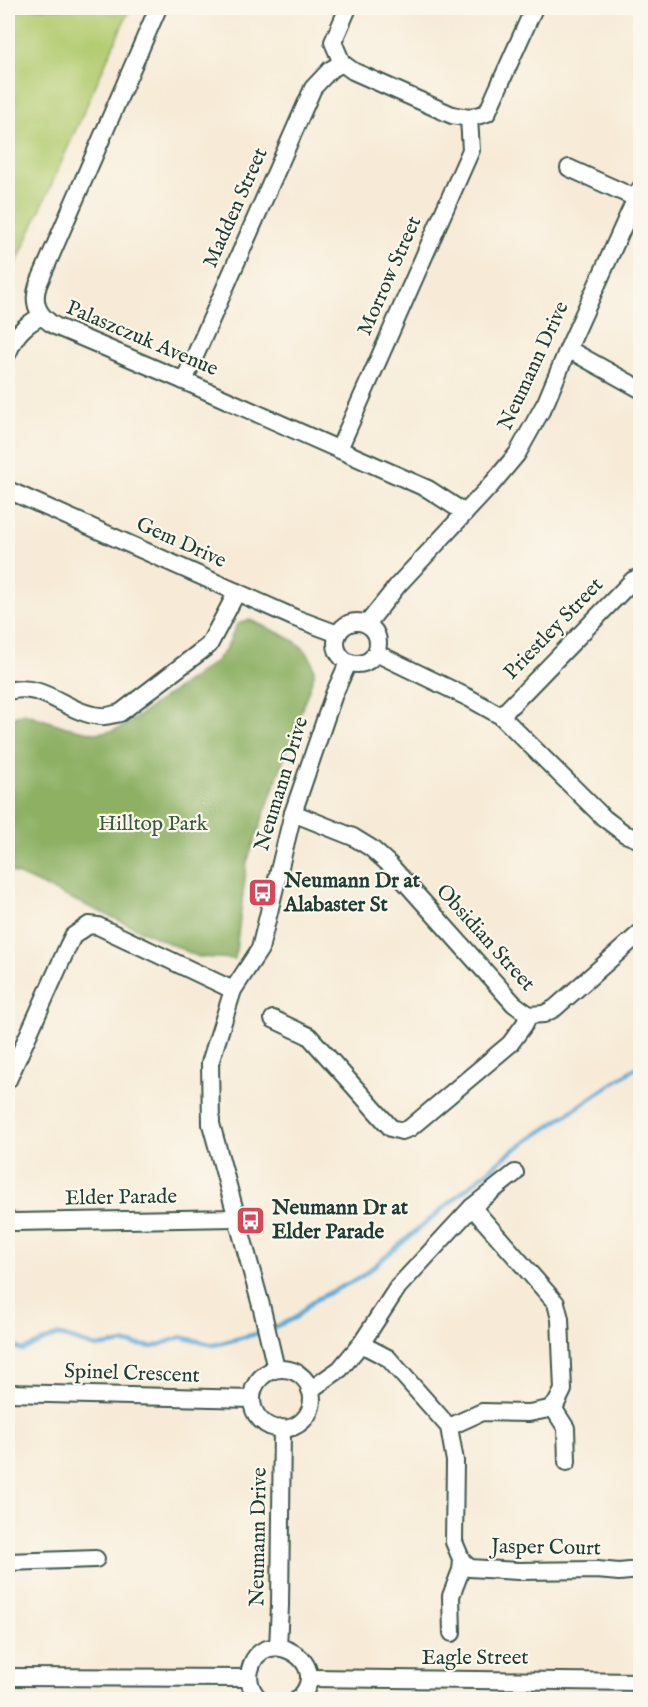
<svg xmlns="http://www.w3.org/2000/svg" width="648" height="1707" viewBox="0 0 648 1707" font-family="'IM FELL English',serif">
	<rect width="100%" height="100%" fill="#fbf7ec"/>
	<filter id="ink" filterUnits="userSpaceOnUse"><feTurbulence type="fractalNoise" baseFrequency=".0167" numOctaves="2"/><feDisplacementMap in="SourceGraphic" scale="12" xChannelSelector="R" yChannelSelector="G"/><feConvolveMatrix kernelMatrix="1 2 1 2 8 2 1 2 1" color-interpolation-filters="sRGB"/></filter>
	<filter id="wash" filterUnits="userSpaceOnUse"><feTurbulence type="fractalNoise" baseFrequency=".008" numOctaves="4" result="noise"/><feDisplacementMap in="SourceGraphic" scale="24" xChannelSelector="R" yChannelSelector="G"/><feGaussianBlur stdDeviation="1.35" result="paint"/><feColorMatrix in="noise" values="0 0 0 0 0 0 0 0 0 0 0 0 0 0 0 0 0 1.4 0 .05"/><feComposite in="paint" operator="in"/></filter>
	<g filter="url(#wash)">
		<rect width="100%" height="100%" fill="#f7ebd7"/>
		<!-- green -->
		<polygon fill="#b2cc71" stroke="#688452" stroke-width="1.5" points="8,8 130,8 8,282"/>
		<!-- forest -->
		<path fill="#8db063" stroke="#56764c" stroke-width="1.5" d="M250,620c24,12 66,22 64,55l-67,187 -12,97 -36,-2 -191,-87v-141l4,-11 12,-5 42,14 28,6 18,-2 12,-5 92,-65 10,-12 11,-25z"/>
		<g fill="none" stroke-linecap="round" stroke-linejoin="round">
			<!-- stream -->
			<g stroke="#5da8d5" stroke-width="4.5">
				<polyline points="270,1329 295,1318 313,1301 361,1277 508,1154 640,1065"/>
				<polyline points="8,1345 23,1350 58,1335 96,1347 124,1343 153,1347 181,1337 214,1345 263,1332"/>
			</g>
		</g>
	</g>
	<g filter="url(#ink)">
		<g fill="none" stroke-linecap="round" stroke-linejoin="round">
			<defs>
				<g id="minor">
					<path d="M158,8l-120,277c-6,18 0,31 17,41l129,55 244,108 37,24"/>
					<polyline points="348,8 333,42 342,63 353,71 452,115 469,118 487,113 534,8"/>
					<polyline points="569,168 640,200"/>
					<polyline points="568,349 640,389"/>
					<path d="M8,353c7,-18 16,-28 34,-37"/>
					<polyline points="184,381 313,88 330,70 342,63"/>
					<polyline points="339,449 471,150 469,118"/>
					<polyline points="8,490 295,618 338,634"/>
					<circle cx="357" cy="643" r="21"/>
					<polyline points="367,624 398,585 492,484 517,454 546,402 568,349 640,189"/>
					<polyline points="376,653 469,698 501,716 604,818 625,834 640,840"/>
					<path d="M8,691c36,-10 59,23 93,25 6,1 13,-2 19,-3l89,-68 28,-53"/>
					<polyline points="501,716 633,580 640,577"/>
					<polyline points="293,813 353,837 371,848 389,864 514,1004 529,1015 544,1014 555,1008 640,933"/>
					<polyline points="273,1019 309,1036 391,1128 402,1131 410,1128 510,1044 524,1025 529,1015"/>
					<polyline points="8,1080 68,946 73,936 89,925 98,926 233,990"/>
					<polyline points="8,1220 14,1222 236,1218"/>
					<polyline points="361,1344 388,1358 449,1427 455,1461 454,1542 462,1561 470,1568 518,1571 597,1570 619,1572 640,1570"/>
					<polyline points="276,1369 262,1309 211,1124 210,1063 233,990 260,949 293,813 334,694 348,663"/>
					<circle cx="282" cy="1399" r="30"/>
					<polyline points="310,1390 340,1369 361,1344 398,1287 472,1207 515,1173"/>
					<polyline points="8,1393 252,1399"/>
					<polyline points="552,1406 566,1428 567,1462"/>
					<polyline points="449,1427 482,1412 529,1413 549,1409 556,1404 563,1390 560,1319 556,1303 472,1207"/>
					<polyline points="8,1562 96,1559"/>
					<polyline points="452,1633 451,1596 461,1570 462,1561"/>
					<polyline points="278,1647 280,1606 282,1428"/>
					<polyline points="8,1677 249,1678"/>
					<polyline points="309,1678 640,1682"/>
					<path d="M260,1700c-8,-8 -13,-18 -10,-30 12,-50 88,-6 47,30"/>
				</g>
			</defs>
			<!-- minor casing -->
			<use href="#minor" stroke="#3f574c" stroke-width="20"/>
			<!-- minor -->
			<use href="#minor" stroke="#fff" stroke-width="16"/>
		</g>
	</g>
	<!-- icons -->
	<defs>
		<symbol id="bus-square" viewBox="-11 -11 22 22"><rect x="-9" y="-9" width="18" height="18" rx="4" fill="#d1495b" stroke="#fbf7ec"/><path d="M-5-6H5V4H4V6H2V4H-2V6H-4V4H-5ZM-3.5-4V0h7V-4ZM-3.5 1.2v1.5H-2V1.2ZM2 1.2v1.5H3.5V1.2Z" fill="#fff"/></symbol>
	</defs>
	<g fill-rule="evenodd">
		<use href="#bus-square" x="246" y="876" width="33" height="33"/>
		<use href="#bus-square" x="234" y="1204" width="33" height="33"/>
	</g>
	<g text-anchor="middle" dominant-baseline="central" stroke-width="4.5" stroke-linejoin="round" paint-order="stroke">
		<!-- street labels -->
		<g font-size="21" fill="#1f3d34" stroke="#fbf7ec">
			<text transform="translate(236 208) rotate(-66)">Madden Street</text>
			<text transform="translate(390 276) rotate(-66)">Morrow Street</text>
			<text transform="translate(142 339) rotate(23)">Palaszczuk Avenue</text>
			<text transform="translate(534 366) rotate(-65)">Neumann Drive</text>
			<text transform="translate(181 543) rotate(24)">Gem Drive</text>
			<text transform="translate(554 629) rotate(-46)">Priestley Street</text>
			<text transform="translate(282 784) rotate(-73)">Neumann Drive</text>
			<text transform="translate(485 938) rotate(48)">Obsidian Street</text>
			<text transform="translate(121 1198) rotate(-1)">Elder Parade</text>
			<text transform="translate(132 1374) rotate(2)">Spinel Crescent</text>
			<text transform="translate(259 1537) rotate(-89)">Neumann Drive</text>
			<text transform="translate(546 1548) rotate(1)">Jasper Court</text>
			<text x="475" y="1658">Eagle Street</text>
		</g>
		<!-- park labels -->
		<g font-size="21" fill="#3c5a40" stroke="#fbf7ec">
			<text x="153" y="824">Hilltop Park</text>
		</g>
		<!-- poi labels -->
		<g font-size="21" font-weight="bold" fill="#1f3d34" stroke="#fbf7ec" text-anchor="start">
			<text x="284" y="881">Neumann Dr at<tspan x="284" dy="24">Alabaster St</tspan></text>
			<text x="272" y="1208">Neumann Dr at<tspan x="272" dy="24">Elder Parade</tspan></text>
		</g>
	</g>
	<!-- margin -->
	<rect width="648" height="1707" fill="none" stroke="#fbf7ec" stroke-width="30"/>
</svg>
